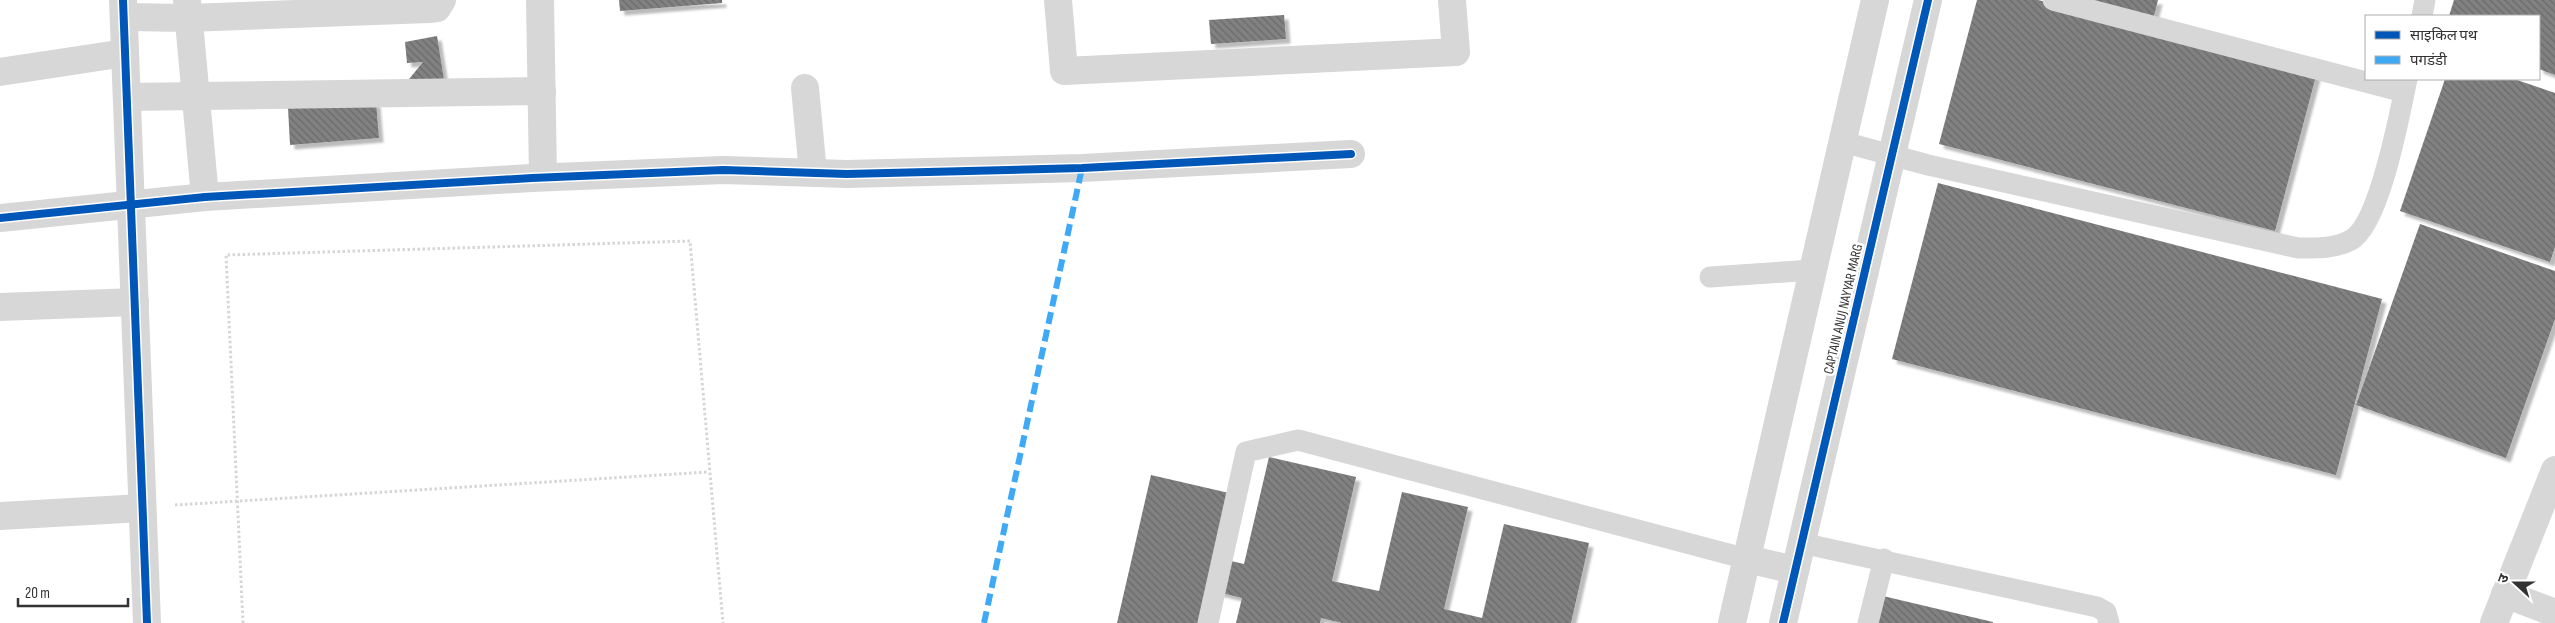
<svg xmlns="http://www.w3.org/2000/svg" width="2555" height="623" viewBox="0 0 2555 623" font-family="'Sofia Sans Condensed','Noto Sans Devanagari',sans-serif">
	<defs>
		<pattern id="building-back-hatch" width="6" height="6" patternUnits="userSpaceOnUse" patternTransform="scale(1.25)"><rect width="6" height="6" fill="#818181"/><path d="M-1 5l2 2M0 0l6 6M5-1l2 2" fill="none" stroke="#6a6a6a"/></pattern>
		<filter id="shadow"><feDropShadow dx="4.5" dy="4.5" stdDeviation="1" flood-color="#0004"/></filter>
	</defs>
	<rect width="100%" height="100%" fill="#fff"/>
	<!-- building -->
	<g fill="url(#building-back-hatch)" filter="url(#shadow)">
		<polygon points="619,0 722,0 722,3 620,11"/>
		<polygon points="1977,0 2038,0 2317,72 2275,231 1939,144"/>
		<polygon points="2065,0 2158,0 2152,24"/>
		<polygon points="2454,0 2555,0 2555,75 2539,69 2539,16 2449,16"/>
		<polygon points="1284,15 1286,39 1211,44 1209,20"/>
		<polygon points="437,36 444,80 405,84 423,62 407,63 405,42"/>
		<polygon points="2445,79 2514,79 2555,93 2555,247 2550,262 2400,211"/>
		<polygon points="376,102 379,138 290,145 288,108"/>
		<polygon points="1938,183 2382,299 2336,475 1892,359"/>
		<polygon points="2420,224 2555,271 2555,319 2506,458 2356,405"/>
		<polygon points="1269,457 1356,477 1332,581 1379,591 1402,492 1468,507 1444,609 1482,618 1504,524 1589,543 1571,623 1342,623 1321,618 1320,623 1236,623 1242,598 1210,590 1203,623 1117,623 1151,475 1229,493 1214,557 1244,564"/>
		<polygon points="1883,596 1993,622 1993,623 1877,623"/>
	</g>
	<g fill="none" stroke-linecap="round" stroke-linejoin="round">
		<!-- path -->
		<g stroke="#d6d6d6" stroke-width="3" stroke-dasharray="2.5 2.5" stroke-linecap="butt">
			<polyline points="175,505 708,472"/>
			<polyline points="243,623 226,255 690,241 723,623"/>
		</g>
		<!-- service -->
		<g stroke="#d7d7d7" stroke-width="21">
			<polyline points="2053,0 2404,92"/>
			<polyline points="2422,16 2425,0"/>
			<path d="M1843,142l85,23 370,83c17,0 37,1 53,-8 29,-16 49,-128 56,-161"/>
			<polyline points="1710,277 1813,270"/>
			<polyline points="1801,543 2097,607 2106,612 2109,623"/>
			<polyline points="1208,623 1246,452 1298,440 1747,559"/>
			<polyline points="1868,623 1884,559"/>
		</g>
		<!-- minor -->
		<g stroke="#d7d7d7" stroke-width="28">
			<polyline points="123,0 147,623"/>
			<polyline points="187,0 205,197"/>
			<polyline points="540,0 543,177"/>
			<polyline points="1058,0 1064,71 1456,52 1452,0"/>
			<polyline points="124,17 188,18 429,9 437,8 442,0"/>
			<polyline points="0,72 125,53"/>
			<polyline points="805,88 813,173"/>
			<polyline points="127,97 542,91"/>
			<polyline points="0,218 205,197 532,178 723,170 847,174 1082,168 1351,154"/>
			<polyline points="0,307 135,302"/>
			<polyline points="0,516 142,508"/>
			<polyline points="2505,594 2555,613"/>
			<polyline points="2494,623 2555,470"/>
		</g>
		<!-- tertiary -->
		<g stroke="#d7d7d7" stroke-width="28">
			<polyline points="1747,559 1795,570"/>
			<polyline points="1732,623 1875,0"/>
			<polyline points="1783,623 1928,0"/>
		</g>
		<!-- quiet -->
		<polyline stroke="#3fa9f5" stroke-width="6" stroke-dasharray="12 6" stroke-linecap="butt" points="984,623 1082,168"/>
		<defs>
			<g id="cycleway">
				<polyline points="123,0 147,623"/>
				<polyline points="0,218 205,197 532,178 723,170 847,174 1082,168 1351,154"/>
				<polyline points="1783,623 1928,0"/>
			</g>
		</defs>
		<!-- cycleway casing -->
		<use href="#cycleway" stroke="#fff" stroke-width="11"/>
		<!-- cycleway -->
		<use href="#cycleway" stroke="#0057b8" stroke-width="8"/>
	</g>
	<g text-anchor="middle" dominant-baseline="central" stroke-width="5" stroke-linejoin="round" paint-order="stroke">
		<!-- street labels -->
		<g font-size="14" fill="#333" stroke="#fff">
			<text transform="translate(1843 309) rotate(-77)">CAPTAIN ANUJ NAYYAR MARG</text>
		</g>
	</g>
	<!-- legend -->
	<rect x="2365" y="15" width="175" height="65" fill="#ffffff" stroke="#adadad"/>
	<rect x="2375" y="31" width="25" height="8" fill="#0057b8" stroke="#adadad"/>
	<text x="2410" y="40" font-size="15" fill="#333333">साइकिल पथ</text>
	<rect x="2375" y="56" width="25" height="8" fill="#3fa9f5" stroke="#adadad"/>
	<text x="2410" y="65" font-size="15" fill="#333333">पगडंडी</text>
	<!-- north arrow -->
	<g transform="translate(2515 583) rotate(291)" stroke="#ffffff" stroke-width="4" paint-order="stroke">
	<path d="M0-4L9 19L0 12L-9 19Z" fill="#333333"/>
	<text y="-8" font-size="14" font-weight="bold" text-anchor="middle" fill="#333333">उ</text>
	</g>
	<!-- scale -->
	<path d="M18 598v8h110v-8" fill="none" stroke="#333333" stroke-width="2.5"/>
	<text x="25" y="598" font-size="15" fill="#333333" stroke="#ffffff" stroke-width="4" paint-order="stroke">20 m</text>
</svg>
